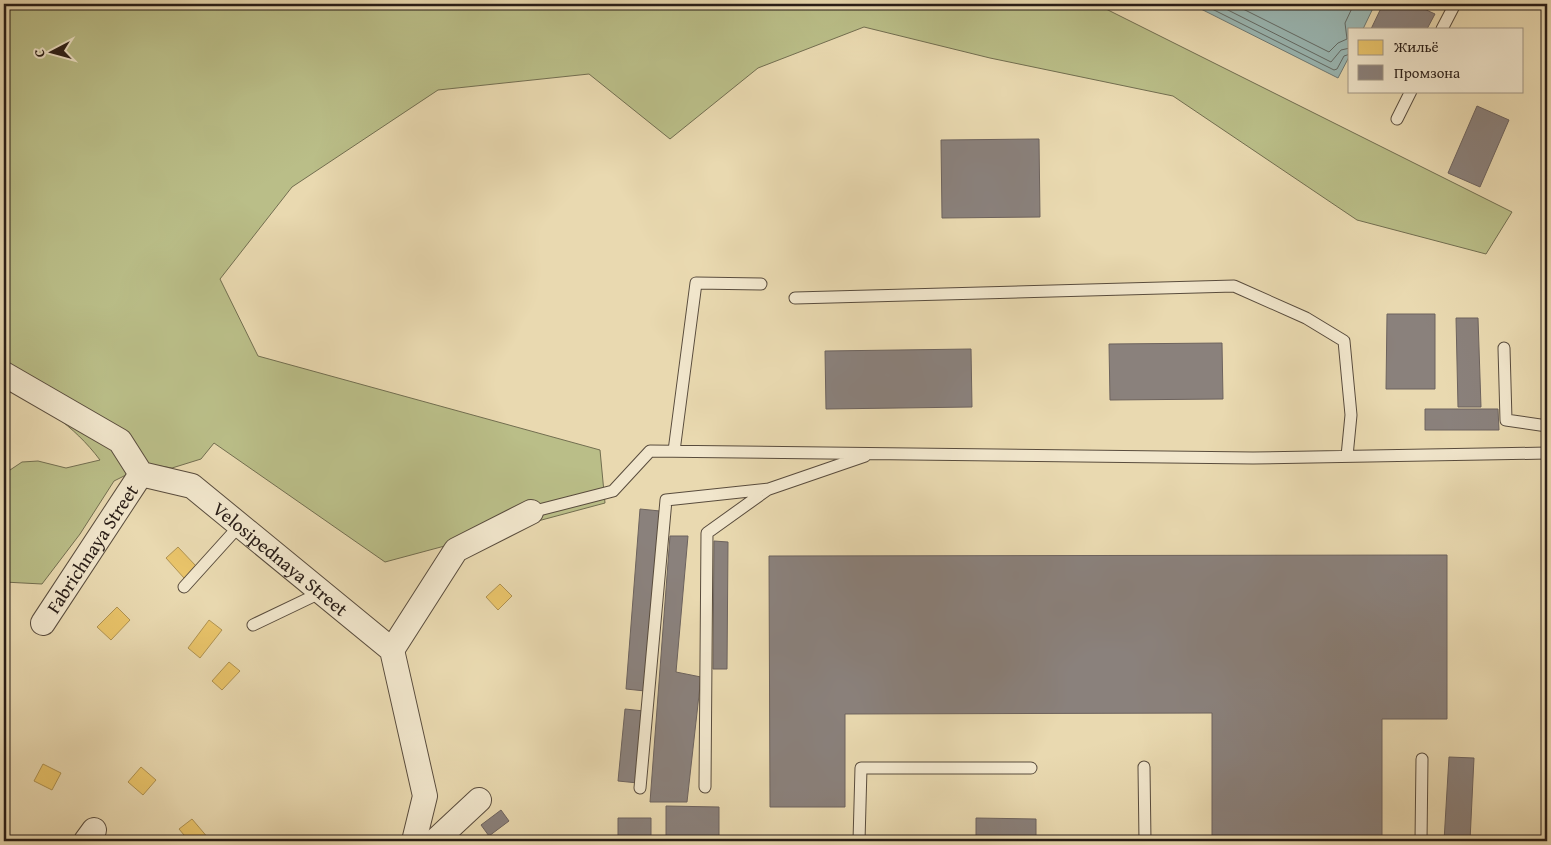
<svg xmlns="http://www.w3.org/2000/svg" width="1551" height="845" font-family="'Gentium Book Plus',serif">
	<style>
		.green { fill: #babe88; stroke: #726e50 }
		.water { fill: #9ab8b5; stroke: #6d7a76 }
		.homes { fill: #e9c46a; stroke: #af9251 }
		.industry { fill: #8a817c; stroke: #6d635e }
		.lines { fill: none; stroke-linecap: round; stroke-linejoin: round }
		.shore { stroke: #626a66; stroke-width: 1 }
		.service-casing { stroke: #594c3d; stroke-width: 13 }
		.minor-casing { stroke: #594c3d; stroke-width: 26 }
		.service { stroke: #f1e6cc; stroke-width: 11 }
		.minor { stroke: #f1e6cc; stroke-width: 24 }
		.labels { text-anchor: middle; stroke-width: 5; stroke-linejoin: round; paint-order: stroke }
		.street-label { font-size: 19px; fill: #291d17; stroke: #f1e6cc }
	</style>
	<rect width="100%" height="100%" fill="#e9d9b0"/>
	<filter id="stains"><feTurbulence type="fractalNoise" baseFrequency=".004" numOctaves="4"/><feColorMatrix values="0 0 0 0 .2 0 0 0 0 .09 0 0 0 0 .02 0 0 0 .5 -.17"/></filter>
	<radialGradient id="worn" r=".72"><stop offset=".6" stop-color="#630" stop-opacity="0"/><stop offset="1" stop-color="#630" stop-opacity=".3"/></radialGradient>
	<path class="green" d="M4,4H1096L1512,212L1486,254L1357,220L1173,96L990,58L864,27L758,68L670,139L589,74L438,90L292,187L220,279L258,356L600,450L605,503L385,562L214,443L201,459L172,468L148,464L114,481L80,534L42,584L4,582V474L22,462L38,461L66,468L100,460C73,424 41,406 4,382Z"/>
	<path class="water" d="M1191,4H1375L1363,29H1350V55L1338,78Z"/>
	<path class="homes" d="M178,547L196,566L184,578L166,558Z
		M500,584L512,596L498,610L486,597Z
		M117,607L130,620L111,640L97,627Z
		M209,620L222,630L200,658L188,648Z
		M229,662L240,671L222,690L212,681Z
		M43,764L61,773L52,790L34,781Z
		M141,767L156,780L143,795L128,782Z
		M192,819L209,839L207,841H189L179,829Z"/>
	<path class="industry" d="M1383,4H1424L1422,8L1435,14L1427,29H1371Z
		M1477,106L1509,120L1480,187L1448,173Z
		M1039,139L1040,217L942,218L941,140Z
		M1387,314H1435V389H1386Z
		M1456,318H1478L1481,407H1458Z
		M1222,343L1223,399L1110,400L1109,344Z
		M971,349L972,407L826,409L825,351Z
		M1425,409H1498L1499,430H1425Z
		M640,509L660,511L645,691L626,689Z
		M670,536H688L676,672L701,677L687,802H650Z
		M714,541L728,542L727,669H713Z
		M1447,555V719H1382V841H1212V713L845,714V807H770L769,556Z
		M625,709L644,711L638,783L618,781Z
		M1449,757L1474,758L1470,841H1444Z
		M666,806L719,807V841H666Z
		M501,810L509,821L489,836L481,825Z
		M618,818H651V841H618Z
		M976,818L1036,819V841H976Z"/>
	<g class="lines">
		<path class="shore" d="M1202,4L1334,70L1337,69L1344,56L1350,54
			M1216,4L1331,62L1341,50L1350,48
			M1233,4L1329,52L1338,43L1347,39L1345,23L1354,4"/>
		<g class="service-casing">
			<path id="service" d="M1544,4L1547,6
				M1442,29L1455,4
				M1397,119L1411,91
				M795,298L1234,286L1306,318L1344,341L1351,415L1347,456
				M1504,348L1506,420L1547,426
				M674,451L696,283L761,284
				M531,512L613,491L650,451L1253,458L1547,453
				M184,587L240,525
				M253,625L322,592
				M1144,767L1145,841
				M705,787L707,533L767,490
				M640,788L666,500L769,489L865,456
				M859,841L861,768H1031
				M1421,841L1422,759"/>
		</g>
		<g class="minor-casing">
			<g id="minor">
				<path id="s1" d="M4,374L120,441L141,474L192,486L392,650L425,796L414,841"/>
				<path id="s2" d="M43,623L141,474"/>
				<path d="M392,650L456,550L531,512"/>
				<path d="M86,841L94,830"/>
				<path d="M435,841L479,800"/>
			</g>
		</g>
		<use href="#service" class="service"/>
		<use href="#minor" class="minor"/>
	</g>
	<g class="labels">
		<g class="street-label">
			<text dy="7" stroke="none"><textPath href="#s2" startOffset="89">Fabrichnaya Street</textPath></text>
			<text dy="7" stroke="none"><textPath href="#s1" startOffset="340">Velosipednaya Street</textPath></text>
		</g>
	</g>
	<rect width="1551" height="845" fill="none" stroke="#e9d9b0" stroke-width="20"/>
	<rect x="5" y="5" width="1541" height="835" fill="none" stroke="#291d17" stroke-width="2.5"/>
	<rect x="10" y="10" width="1531" height="825" fill="none" stroke="#291d17"/>
	<rect x="1348" y="28" width="175" height="65" fill="#f1e6cc" stroke="#a19684"/>
	<rect x="1358" y="40" width="25" height="15" fill="#e9c46a" stroke="#a19684"/>
	<text x="1394" y="52" font-size="15" fill="#291d17">Жильё</text>
	<rect x="1358" y="65" width="25" height="15" fill="#8a817c" stroke="#a19684"/>
	<text x="1394" y="78" font-size="15" fill="#291d17">Промзона</text>
	<g transform="translate(52 52) rotate(264)" stroke="#f1e6cc" stroke-width="4" paint-order="stroke">
	<path d="M0-4L9 19L0 12L-9 19Z" fill="#291d17"/>
	<text y="-8" font-size="14" font-weight="bold" text-anchor="middle" fill="#291d17">С</text>
	</g>
	<rect width="100%" height="100%" filter="url(#stains)"/>
	<rect width="100%" height="100%" fill="url(#worn)"/>
</svg>
